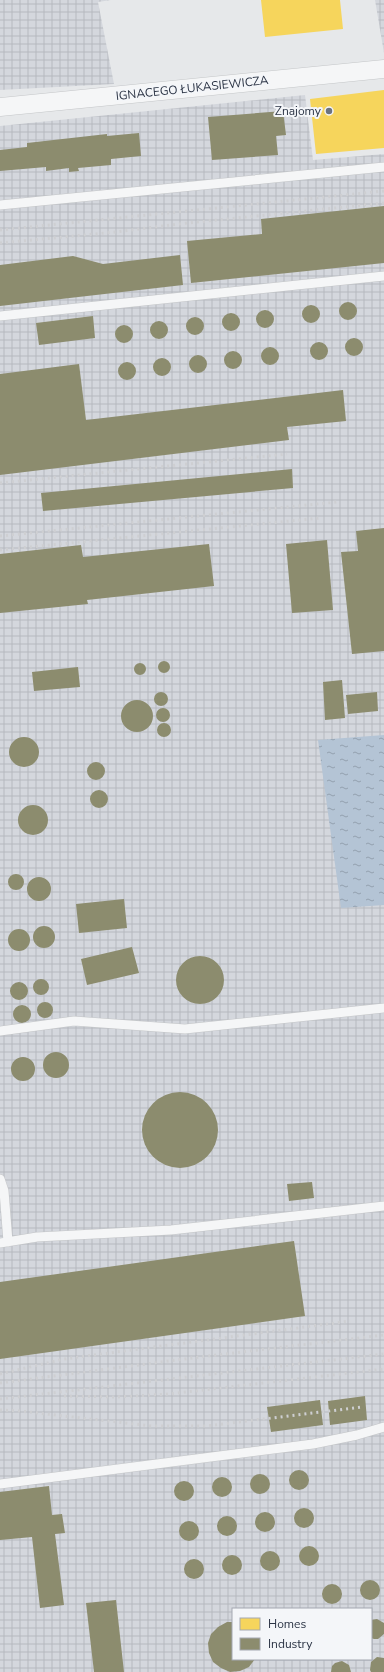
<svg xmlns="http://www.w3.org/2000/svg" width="384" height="1672" font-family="'Nunito Sans',sans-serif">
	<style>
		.industrial { fill: url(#industrial-grid); fill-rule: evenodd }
		.water { fill: url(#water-ripples) }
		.homes { fill: #f6d55c }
		.industry { fill: #8c8c6e }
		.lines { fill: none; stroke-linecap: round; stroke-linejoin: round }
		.lane-casing { stroke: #c4c6c8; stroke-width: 10 }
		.street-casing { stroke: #c4c6c8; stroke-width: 19 }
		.lane { stroke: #f5f6f7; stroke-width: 9 }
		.street { stroke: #f5f6f7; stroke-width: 18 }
		.rail { stroke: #cecfd2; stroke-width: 3; stroke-dasharray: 2 4; stroke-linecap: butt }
		.poi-dot { fill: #6c737f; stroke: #f4f6f9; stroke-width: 1.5 }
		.labels { text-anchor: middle; stroke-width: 4; stroke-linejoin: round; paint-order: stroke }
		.street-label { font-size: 12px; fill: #2b3445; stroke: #f4f6f9 }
		.poi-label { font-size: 12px; fill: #2b3445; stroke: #f4f6f9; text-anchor: end }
	</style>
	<defs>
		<pattern id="industrial-grid" width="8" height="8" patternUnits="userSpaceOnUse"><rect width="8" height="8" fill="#d4d7dd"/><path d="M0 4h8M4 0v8" fill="none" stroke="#b6b9bf"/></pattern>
		<pattern id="water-ripples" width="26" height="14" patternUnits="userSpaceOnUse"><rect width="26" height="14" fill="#b4c4d5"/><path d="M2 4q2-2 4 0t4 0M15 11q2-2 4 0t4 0" fill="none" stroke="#93a0af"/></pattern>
	</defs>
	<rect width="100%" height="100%" fill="#e6e8ea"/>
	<path class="industrial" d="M0,0H111L98,2L114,84L0,90Z
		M375,0H384V53Z
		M305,95L313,160L384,154V1672H0V126ZM233,1609H371V1659H233Z"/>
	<path class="water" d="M384,735V905L341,908L318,740Z"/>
	<path class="homes" d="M261,0H340L343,29L265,37Z
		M384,90V148L316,154L310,99Z"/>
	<path class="industry" d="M283,111L286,135L276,136L278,155L212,160L208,117Z
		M139,133L141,156L111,159V165L78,168L79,171L69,172V168L46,171V167L0,171V150L27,147V143L107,134V136Z
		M384,206V263L191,283L187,241L262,234L261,219Z
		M180,255L183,285L0,306V265L73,256L103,264Z
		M339 311a9 9 0 1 1 18 0a9 9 0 1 1-18 0Z
		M302 314a9 9 0 1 1 18 0a9 9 0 1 1-18 0Z
		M256 319a9 9 0 1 1 18 0a9 9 0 1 1-18 0Z
		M222 322a9 9 0 1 1 18 0a9 9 0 1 1-18 0Z
		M93,316L95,338L39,345L36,323Z
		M186 326a9 9 0 1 1 18 0a9 9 0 1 1-18 0Z
		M150 330a9 9 0 1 1 18 0a9 9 0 1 1-18 0Z
		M115 334a9 9 0 1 1 18 0a9 9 0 1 1-18 0Z
		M345 347a9 9 0 1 1 18 0a9 9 0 1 1-18 0Z
		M310 351a9 9 0 1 1 18 0a9 9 0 1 1-18 0Z
		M261 356a9 9 0 1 1 18 0a9 9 0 1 1-18 0Z
		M224 360a9 9 0 1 1 18 0a9 9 0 1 1-18 0Z
		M189 364a9 9 0 1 1 18 0a9 9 0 1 1-18 0Z
		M153 367a9 9 0 1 1 18 0a9 9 0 1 1-18 0Z
		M118 371a9 9 0 1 1 18 0a9 9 0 1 1-18 0Z
		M79,364L86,420L343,390L346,421L287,427L289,440L0,475V374Z
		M292,469L293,488L43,511L41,493Z
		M384,528V651L352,654L341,552L358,551L356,531Z
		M327,540L333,610L292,613L286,544Z
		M209,544L214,586L87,600L88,604L0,613V554L81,545L83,557Z
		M158 667a6 6 0 1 1 12 0a6 6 0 1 1-12 0Z
		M134 669a6 6 0 1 1 12 0a6 6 0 1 1-12 0Z
		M78,667L80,687L34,691L32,672Z
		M342,680L345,718L325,720L323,682Z
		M154 699a7 7 0 1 1 14 0a7 7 0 1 1-14 0Z
		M377,692L378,711L348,714L346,695Z
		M121 716a16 16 0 1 1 32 0a16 16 0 1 1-32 0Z
		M156 715a7 7 0 1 1 14 0a7 7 0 1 1-14 0Z
		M157 730a7 7 0 1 1 14 0a7 7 0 1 1-14 0Z
		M9 752a15 15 0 1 1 30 0a15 15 0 1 1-30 0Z
		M87 771a9 9 0 1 1 18 0a9 9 0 1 1-18 0Z
		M90 799a9 9 0 1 1 18 0a9 9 0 1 1-18 0Z
		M18 820a15 15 0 1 1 30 0a15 15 0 1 1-30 0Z
		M8 882a8 8 0 1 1 16 0a8 8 0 1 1-16 0Z
		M27 889a12 12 0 1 1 24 0a12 12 0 1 1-24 0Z
		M124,899L127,928L79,933L76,904Z
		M33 937a11 11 0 1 1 22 0a11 11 0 1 1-22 0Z
		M8 940a11 11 0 1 1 22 0a11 11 0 1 1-22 0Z
		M132,947L139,973L87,985L81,959Z
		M176 980a24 24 0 1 1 48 0a24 24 0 1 1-48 0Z
		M33 987a8 8 0 1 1 16 0a8 8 0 1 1-16 0Z
		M10 991a9 9 0 1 1 18 0a9 9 0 1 1-18 0Z
		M37 1010a8 8 0 1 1 16 0a8 8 0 1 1-16 0Z
		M13 1014a9 9 0 1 1 18 0a9 9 0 1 1-18 0Z
		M43 1065a13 13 0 1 1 26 0a13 13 0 1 1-26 0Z
		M11 1069a12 12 0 1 1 24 0a12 12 0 1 1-24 0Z
		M142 1130a38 38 0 1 1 76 0a38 38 0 1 1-76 0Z
		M312,1182L314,1198L289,1201L287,1184Z
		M294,1241L305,1316L0,1359V1282Z
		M365,1396L367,1420L330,1425L328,1401Z
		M320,1400L323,1425L271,1432L267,1407Z
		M289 1480a10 10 0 1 1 20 0a10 10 0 1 1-20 0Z
		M250 1484a10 10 0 1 1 20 0a10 10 0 1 1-20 0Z
		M212 1487a10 10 0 1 1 20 0a10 10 0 1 1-20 0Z
		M174 1491a10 10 0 1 1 20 0a10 10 0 1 1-20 0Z
		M49,1486L52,1515L62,1514L65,1533L55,1534L64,1605L40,1608L32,1537L0,1540V1492Z
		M294 1518a10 10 0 1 1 20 0a10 10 0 1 1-20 0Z
		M255 1522a10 10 0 1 1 20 0a10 10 0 1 1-20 0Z
		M217 1526a10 10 0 1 1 20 0a10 10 0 1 1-20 0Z
		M179 1531a10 10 0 1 1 20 0a10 10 0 1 1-20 0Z
		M299 1556a10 10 0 1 1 20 0a10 10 0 1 1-20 0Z
		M260 1561a10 10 0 1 1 20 0a10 10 0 1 1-20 0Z
		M222 1565a10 10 0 1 1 20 0a10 10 0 1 1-20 0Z
		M184 1569a10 10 0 1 1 20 0a10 10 0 1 1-20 0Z
		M360 1590a10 10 0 1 1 20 0a10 10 0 1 1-20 0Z
		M322 1594a10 10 0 1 1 20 0a10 10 0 1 1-20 0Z
		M116,1600L124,1672H94L86,1603Z
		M377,1619L384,1623V1634L378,1639H374L371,1638V1620Z
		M227,1622H233V1659H255L249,1667L240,1671L230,1672L221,1668L213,1662L209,1653L208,1643L211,1634L218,1627Z
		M377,1657L384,1658V1672H371L370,1670L371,1662Z
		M342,1661L349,1665L351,1672H331L332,1666L335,1663Z"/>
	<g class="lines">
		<g class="lane-casing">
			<path id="lane" d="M0,205L384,167
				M0,316L384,276
				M0,1031L74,1021L185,1029L384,1008
				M0,1179L4,1191L8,1242
				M0,1243L37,1237L171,1230L384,1206
				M0,1484L313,1444L357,1435L384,1427"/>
		</g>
		<g class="street-casing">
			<path id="street" d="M0,107L384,69"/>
		</g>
		<use href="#lane" class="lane"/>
		<use href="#street" class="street"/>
		<path class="rail" d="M0,230L384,191
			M0,243L116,232L178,224L384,203
			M0,483L287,454
			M0,536L337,502
			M0,550L320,518
			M0,1374L64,1359L350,1321
			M0,1383L200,1357L384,1335
			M64,1396L117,1397L169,1394L384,1369
			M0,1399L384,1354
			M0,1410L20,1411L152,1426H206L362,1407"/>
	</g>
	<circle class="poi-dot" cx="329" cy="111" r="4"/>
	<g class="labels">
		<g class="street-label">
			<text transform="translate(192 88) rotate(-6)" y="4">IGNACEGO ŁUKASIEWICZA</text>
		</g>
		<g class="poi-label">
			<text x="321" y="115">Znajomy</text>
		</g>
	</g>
	<rect x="232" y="1608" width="140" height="52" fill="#f4f6f9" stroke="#a4a8b1"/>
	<rect x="240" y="1618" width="20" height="12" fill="#f6d55c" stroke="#a4a8b1"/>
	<text x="268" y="1628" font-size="12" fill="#2b3445">Homes</text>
	<rect x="240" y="1638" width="20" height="12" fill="#8c8c6e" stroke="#a4a8b1"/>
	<text x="268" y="1648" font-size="12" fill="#2b3445">Industry</text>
</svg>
